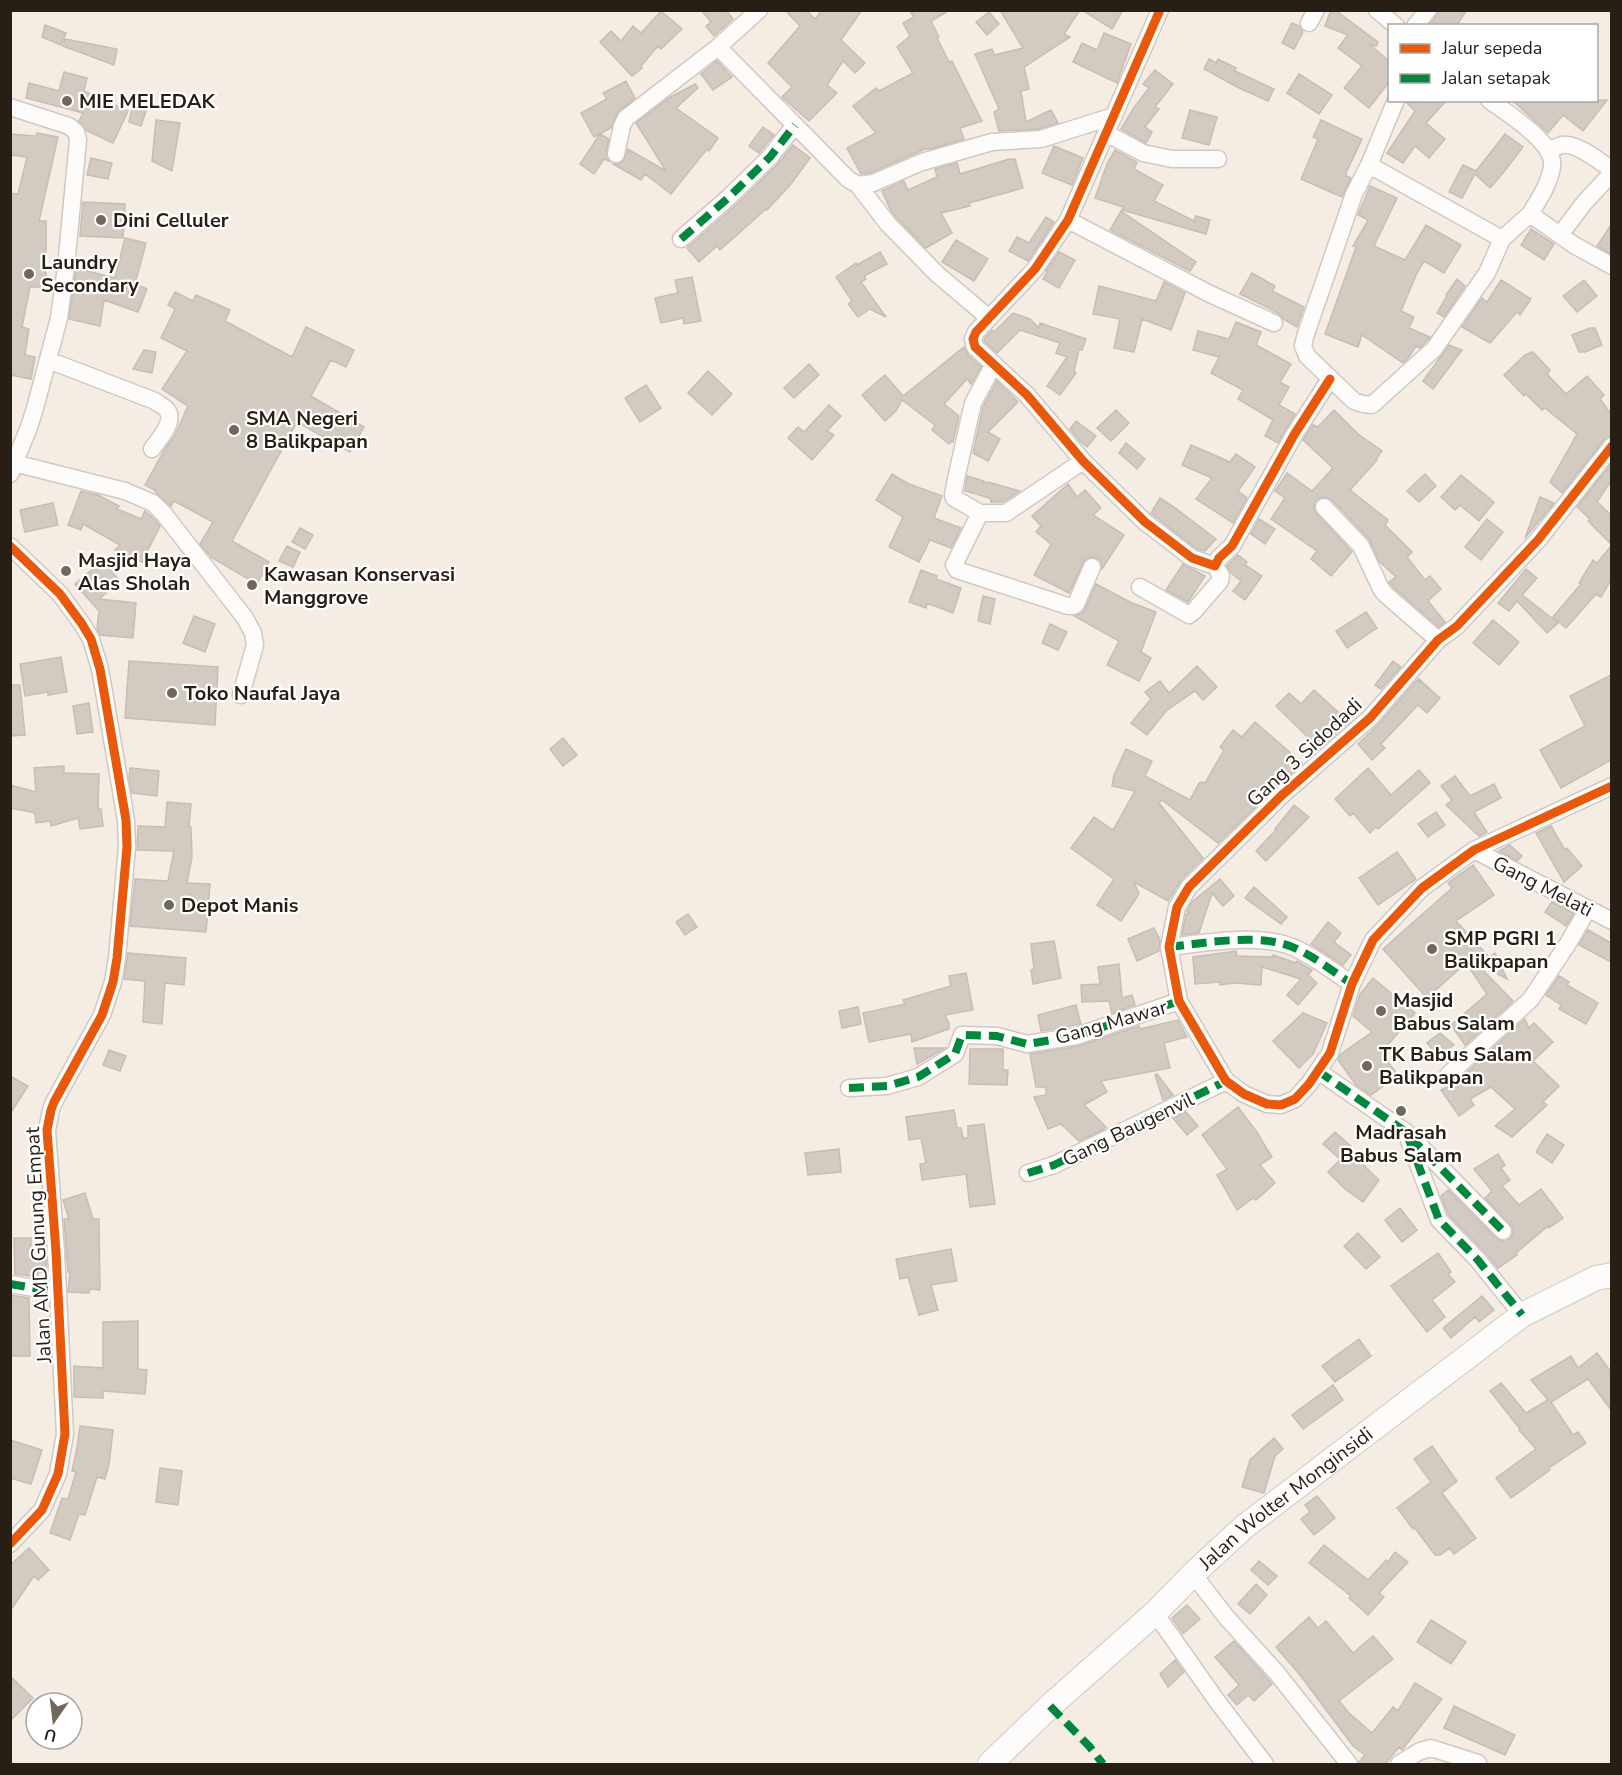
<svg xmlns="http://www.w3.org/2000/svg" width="1622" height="1775" font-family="'Nunito Sans',sans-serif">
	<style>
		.building { fill: #d3cbc1; stroke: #c6beb4; stroke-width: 1.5 }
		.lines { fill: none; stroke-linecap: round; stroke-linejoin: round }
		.street-casing { stroke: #d1c8bf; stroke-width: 19 }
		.secondary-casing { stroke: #d1c8bf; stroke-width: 26 }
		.street { stroke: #fefcfb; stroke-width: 16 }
		.secondary { stroke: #fefcfb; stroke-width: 24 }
		.quiet { stroke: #00873e; stroke-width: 8; stroke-dasharray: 15 8; stroke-linecap: butt }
		.cycleway-casing { stroke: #fff; stroke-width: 13 }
		.cycleway { stroke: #e8590c; stroke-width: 9 }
		.poi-dot { fill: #70675d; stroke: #fff; stroke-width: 2 }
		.labels { text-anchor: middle; stroke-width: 4.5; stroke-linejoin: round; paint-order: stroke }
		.poi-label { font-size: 20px; font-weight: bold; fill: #281f14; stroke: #fff; text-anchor: start }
		.street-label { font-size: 20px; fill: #281f14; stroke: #fff }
	</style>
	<rect width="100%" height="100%" fill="#f5ede4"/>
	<path class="building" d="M701,10H726L733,19L714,36L706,26L711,22Z
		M785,10H806L815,19L822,10H862L841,40L865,63L855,73L843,61L827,85L837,93L809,121L782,97L792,87L768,63L800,26Z
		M909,10H950L931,21L939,37L937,38L949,62L952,61L982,121L960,128L964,139L931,149H925L870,173L861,174L847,148L876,133L853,106L876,88L879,91L913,73L897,47L910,36L903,23L914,17Z
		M1000,10H1080L1064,34L1070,37L1024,67L1029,89L1021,91L1026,122L1051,110L1058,123L1039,129L999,131L994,112L999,109L975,54L992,49L994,55L1023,48Z
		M1082,10H1123L1112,29Z
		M1331,10H1335L1378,42L1376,46L1369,44L1389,61V82L1369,108L1344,88L1362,66L1338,48L1348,35L1325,26Z
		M1438,10H1467L1456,26H1429L1436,16Z
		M661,11L682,29L661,49L658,46L641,66L642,68L632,76L600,42L611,31L621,41L633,26L641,33Z
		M989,12L999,24L987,35L976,22Z
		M1292,23L1299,26L1303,32L1294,49L1282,43Z
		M45,25L66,33L61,45L42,37Z
		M1104,33L1131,44L1117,83L1073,62L1082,43L1097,50Z
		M65,39L117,49L114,65L63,46Z
		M1209,59L1216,63L1218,59L1236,68L1235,71L1274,89L1268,101L1239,88L1204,69Z
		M717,61L732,77L713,90L701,74Z
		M1155,70L1173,84L1155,107L1159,109L1145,127L1152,132L1146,143L1121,129L1133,109L1149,88L1143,84Z
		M64,72L87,78L84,91L128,111L113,143L87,131L79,121L83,113L26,98L29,83L59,91Z
		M1299,74L1332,95L1319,114L1287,93Z
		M626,81L635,98L617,113L611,128L594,137L581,113L607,99L603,93Z
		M695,84L698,88L676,108L718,138L709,151L707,149L671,194L645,174L641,180L613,164H619L623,161L628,149L666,171L636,123L669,98Z
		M1406,100H1447L1426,123L1445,139L1429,158L1415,146L1403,163L1387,153L1415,111L1406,102Z
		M1512,100H1607L1583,131L1563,115L1548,133Z
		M133,105L147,108L141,126L129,122Z
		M1190,110L1217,117L1209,145L1182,138Z
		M156,120L180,123L172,171L152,161Z
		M1321,120L1362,139L1346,173V176L1351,178L1342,197L1301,179L1318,139L1313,137Z
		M763,127L774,135L759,153L749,146Z
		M37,133L58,137L39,221H46V287H30L22,327L29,329L25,355L35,357L31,379L10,375V193L18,194L27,157L10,155V134L36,136Z
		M600,134L609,139L606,152L609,161L604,159L594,174L580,164Z
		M1505,134L1523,147L1503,173L1490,188L1475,174L1462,198L1449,192L1463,165L1476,171Z
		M793,145L810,158L791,184L767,210L766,209L720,250L717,246L699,262L687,248L735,206L777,165Z
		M1054,146L1083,158L1072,185L1042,173Z
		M1115,150L1135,161L1137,163L1134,169L1163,185L1154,201L1194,221L1196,216L1210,220L1206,234L1122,210L1123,207L1095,198L1107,164Z
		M91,158L112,163L108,179L87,175Z
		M1009,159H1015L1023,188L969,203L970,206L941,213L952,233L926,248L896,217L890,209L882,191L904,181L908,190L937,177L935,169L957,163L960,174Z
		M1370,186L1397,198L1374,246L1405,260L1426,225L1461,245L1444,273L1424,261L1417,273L1401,311L1414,317L1409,328L1430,337L1420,348L1416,346L1409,357L1403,363L1362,335L1358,347L1325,334L1356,247L1353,246L1368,220L1358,215Z
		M83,202L125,204L123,238L80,236Z
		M1121,211L1196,262L1190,271L1110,230Z
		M1046,217L1054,222L1028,261L1009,251L1017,237L1029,243Z
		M1611,225V254L1597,246Z
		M1531,229L1554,244L1544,260L1521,245Z
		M125,238L146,243L135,284L147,289L138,312L104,300L100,326L69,319L76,268L115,278Z
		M956,240L988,259L974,281L942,262Z
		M880,252L887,264L864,276L866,279L861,282L886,317L870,309L858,317L848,304L852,301L836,277L856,263L857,265Z
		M1059,252L1075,260L1059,288L1043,279L1047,272L1046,271Z
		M1252,273L1275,286L1272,291L1304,307L1297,327L1283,319L1278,313L1240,294Z
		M692,277L701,321L684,324L683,318L661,323L655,298L678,293L675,280Z
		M1457,279L1465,286L1444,317L1437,313L1447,296L1446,295Z
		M1501,280L1531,299L1520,315L1517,312L1490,343L1462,327L1482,298L1487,302Z
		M1584,280L1597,296L1577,312L1563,296Z
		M1164,282L1185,293L1171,330L1142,319L1134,352L1114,348L1120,319L1093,314L1099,286L1156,301Z
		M175,292L193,301L196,295L230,310L225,321L292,357L306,327L354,350L346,367L331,360L311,396L364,427L350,452L297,422L232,541L269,562L257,584L212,558L200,544L213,522L174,501L171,506L156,493V491L145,485L165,449L175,435L188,406L162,389L187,351L161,338L175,309L168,305Z
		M1013,313L1030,319L1039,328L1040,323L1086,339L1082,350L1079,349L1074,371L1076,373L1060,395L1047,386L1067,357L1056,353L1060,343L1020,330L997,353L984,341L985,338L992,330L994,332Z
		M1236,322L1261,332L1256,345L1291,364L1280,382L1289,387L1279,405L1295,414L1278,443L1265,436L1273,420L1238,399L1243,390L1211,373L1219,357L1193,350L1198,331L1229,339Z
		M1590,328H1595L1602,345L1585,352H1579L1572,335Z
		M1449,345L1462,350L1433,389L1423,381Z
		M964,347L968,355L981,367L971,384L967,379L944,404L959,416L953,442L951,441L949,444L932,430L935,425L902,400L896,411L885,421L862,395L885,375L903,396Z
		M144,350L156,352L152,373L133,369Z
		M1533,352L1550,370L1547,374L1566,394L1587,376L1604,395L1600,399L1611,414V436L1604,440L1562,493L1550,482L1577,434L1545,408L1542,410L1526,394L1524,396L1504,375L1525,355Z
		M809,364L819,375L794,398L784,388Z
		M708,371L732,394L712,415L688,393Z
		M997,381L1018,402L988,432L1000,439L988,461L973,453L983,407Z
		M646,385L661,408L640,422L625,398Z
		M829,405L841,416L827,431L834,435L812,460L788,438L798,427L804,432Z
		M1116,410L1129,423L1111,441L1097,428Z
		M1334,410L1358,434L1382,451L1376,459L1377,460L1350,490L1388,520L1385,525L1412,552L1407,557L1425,580L1430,576L1441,589L1428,601L1445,622L1439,627L1393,587L1389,582L1396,577L1379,561L1369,539L1331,499L1322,497L1317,499L1314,503V510L1352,552L1331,576L1311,559L1317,551L1271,519L1285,498L1275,491L1287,473L1312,491L1333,468L1303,440L1313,425L1318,427Z
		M1076,421L1096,436L1087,447L1080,441L1070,429Z
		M1126,443L1145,459L1137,469L1119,453Z
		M1191,445L1230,462L1236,454L1255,467L1238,491L1247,498L1233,523L1196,499L1212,478L1182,465Z
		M1611,464V481L1597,502L1611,515V544L1588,521L1590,519L1577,507Z
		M892,474L909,484L942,496L934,518L961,528L951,548L930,540L919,562L889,547L903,517L876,500Z
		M1425,474L1436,486L1419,502L1407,491Z
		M1461,475L1494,502L1479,521L1460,505L1455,510L1441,497Z
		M967,476L984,481L983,483L988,482L1020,491L1003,502H991L990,498L965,491Z
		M1068,484L1077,497L1085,490L1101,508L1093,515L1124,535L1102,569L1101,561L1097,558L1091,557L1085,559L1069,593L1034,575L1051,544L1036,532L1041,526L1032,516Z
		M81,491L98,495L119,506L117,509L141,519L145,511L156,521L160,526L142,562L115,550L120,545L83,524L81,530L68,525Z
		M1540,497L1554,503L1525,538Z
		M1160,498L1174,507L1216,539L1205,551L1197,549L1151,513Z
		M53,503L58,525L25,532L20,510Z
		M1259,519L1275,529L1265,544L1251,534Z
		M1487,519L1503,532L1481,560L1465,547Z
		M300,528L313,535L305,549L292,542Z
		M287,546L300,552L293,567L279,561Z
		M1611,546V580L1601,597L1596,594L1566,628L1553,617L1581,584L1579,583L1593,560L1597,563Z
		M1238,555L1247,562L1245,565L1262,576L1245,600L1233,591L1241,581L1231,573L1227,566Z
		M102,561L120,581L99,599L136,603L133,638L100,635L97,629L99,611L75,584Z
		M1183,564L1205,576L1188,602L1166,590Z
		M1526,569L1537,578L1522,595L1558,623L1547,633L1517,601L1509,611L1498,603Z
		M921,570L937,576L936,579L961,588L953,613L927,603L926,608L909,602Z
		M1096,584L1132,603L1156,612L1141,652L1151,658L1139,681L1107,665L1119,641L1074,616L1082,613L1085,609Z
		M983,596L995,599L990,624L978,621Z
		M1366,612L1377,628L1347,648L1336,631Z
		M194,616L215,624L205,652L183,643Z
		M1493,620L1519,642L1499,665L1473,643Z
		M1050,624L1067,632L1058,650L1042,643Z
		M61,657L67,692L48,695V692L25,696L20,664Z
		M129,661L218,667L215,725L125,718Z
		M1393,661L1401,667L1381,689L1375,685Z
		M1197,666L1217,687L1203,700L1195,691L1166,711L1147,735L1131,723L1151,699L1145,692L1160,681L1169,693Z
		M1611,675V760L1561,788L1540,750L1585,726L1570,696Z
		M1419,679L1440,698L1427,713L1418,705L1381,744L1385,748L1372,760L1358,744L1378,725L1417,680L1420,682Z
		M10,685H20L25,735L10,736Z
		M1314,690L1339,713L1341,711L1350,721L1319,748L1276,706L1289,693L1301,704Z
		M89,703L93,732L77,734L73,706Z
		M1255,722L1302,763L1218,843L1162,800L1159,803L1203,858L1181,880L1168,901L1134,882L1139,894L1121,921L1097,905L1114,879L1071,848L1094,817L1113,830L1135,791L1112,786L1114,775L1126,749L1152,761L1145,776L1190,800L1199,783L1202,782L1205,783L1224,750L1220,747L1233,730L1242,737Z
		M563,738L577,755L563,766L550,749Z
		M64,766V773L99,774L98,809H101L103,826L80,829L78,818L51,826L50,821L36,823L35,813L10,808V785L36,792L34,768Z
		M130,768L159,771L157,796L132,793L129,778Z
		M1368,768L1391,795L1419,770L1430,783L1378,829L1376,827L1370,833L1353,813L1350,816L1335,799Z
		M1455,776L1470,796L1494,784L1501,798L1474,812L1487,832L1479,836L1446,805L1452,800L1441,786Z
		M167,802L191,804L189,827H191L192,857L187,883L210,884L206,932L130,926L135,879L168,881L174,851L137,850L138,826L165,827Z
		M1294,805L1309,817L1266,861L1256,851L1276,830L1275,829Z
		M1436,812L1445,825L1428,837L1418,824Z
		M1551,826L1565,850L1567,848L1582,866L1564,882L1536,833Z
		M1510,845L1522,856L1517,861L1499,851Z
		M1397,852L1416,879L1378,905L1359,878Z
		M1473,865L1494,895L1456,921L1489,957L1495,953L1507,979L1474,961L1513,1001L1465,1045L1451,1025L1487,994L1466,963L1427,998L1383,949L1452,888L1448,883Z
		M1220,879L1234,896L1223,906L1212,893L1199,933L1182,935L1186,914L1189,913L1187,911L1192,902Z
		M1254,887L1287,917L1281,924L1245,898Z
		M1552,902L1574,913L1566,926L1545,912Z
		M688,914L697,927L685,935L676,922Z
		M1328,922L1341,933L1334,942L1351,955L1343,965L1311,944Z
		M1154,928L1160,940L1159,951L1137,961L1128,939Z
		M1588,930L1611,943V962L1579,945Z
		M1054,941L1061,978L1033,984L1031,970L1034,969L1031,944Z
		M1236,951L1237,956L1272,957L1273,955L1296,963L1297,961L1312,970L1308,975L1317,983L1298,1005L1287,995L1301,979L1262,967L1261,985L1235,983L1220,985V982L1195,984L1193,957Z
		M128,953L186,958L184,985L165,983L162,1024L143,1022L145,981L124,979Z
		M1119,964L1122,998L1132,995L1135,1005L1112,1013L1109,1001L1082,1002L1081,985L1100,984L1098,967Z
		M966,973L973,1010L945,1015L949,1023V1029L912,1042L911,1034L869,1042L863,1013L905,1004L903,1000L951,986L949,976Z
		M1559,976L1569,982L1567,985L1598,1003L1586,1024L1559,1009L1561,1005L1546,995Z
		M1373,978L1415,1013L1381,1053L1398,1075L1371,1095L1356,1085L1338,1060L1341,1054L1372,1032L1353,1016L1360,994Z
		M1076,1005L1081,1024L1041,1031L1038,1015Z
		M858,1007L861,1024L842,1028L839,1011Z
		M1303,1013L1327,1023L1313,1054L1299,1068L1273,1041Z
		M1525,1019L1529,1028L1534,1023L1553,1042L1533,1061L1559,1086L1543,1102L1547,1105L1512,1137L1495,1126L1515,1109L1491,1087L1470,1099L1474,1105L1459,1116L1441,1090L1455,1083Z
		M1178,1020L1187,1037L1164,1043L1170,1068L1101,1081L1107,1092L1084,1105L1106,1127L1103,1130L1079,1141L1061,1124L1048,1129L1034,1097L1046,1095V1087H1036L1030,1054L1079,1046L1139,1026L1140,1029Z
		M1440,1033L1454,1045L1438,1057L1427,1043Z
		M914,1048H945L917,1064Z
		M970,1049H1003V1070H1008L1007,1085L969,1084Z
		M109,1050L126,1056L120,1071L103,1065Z
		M1157,1074L1173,1095L1163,1100L1155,1075Z
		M10,1076L28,1086L10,1114Z
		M1238,1107L1256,1131L1272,1157L1260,1165L1275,1183L1256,1200L1253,1198L1237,1210L1217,1175L1227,1169L1202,1135Z
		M954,1110L957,1128H961L963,1138H968V1126L984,1124L995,1204L970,1207L966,1174L922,1180L920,1164L926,1163L921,1138L909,1140L906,1117Z
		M1186,1112L1198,1126L1187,1135L1173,1118Z
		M1335,1132L1351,1146L1340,1159L1323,1144Z
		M1547,1134L1564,1145L1552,1163L1536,1152Z
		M839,1149L841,1172L808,1175L805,1153Z
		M1349,1151L1379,1180L1363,1202L1345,1189L1328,1172Z
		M1498,1154L1505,1165L1501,1168L1510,1180L1502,1186L1519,1205L1541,1189L1563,1218L1549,1228L1548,1226L1516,1253L1517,1255L1498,1268L1485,1252L1448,1214L1441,1196L1448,1190L1496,1238L1501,1241L1510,1239L1513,1233V1228L1485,1198L1492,1191L1474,1169Z
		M85,1193L93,1219H99L100,1290L90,1289L89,1293L68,1292L70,1272H68L64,1219H69L63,1200Z
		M1400,1208L1417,1230L1402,1242L1385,1220Z
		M1358,1233L1380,1257L1366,1269L1344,1246Z
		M14,1238H31V1259L46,1258V1272H38V1277L15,1274Z
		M951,1249L957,1281L931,1285L938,1310L919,1315L908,1277L900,1279L896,1259Z
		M1438,1253L1451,1272L1448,1274L1455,1282L1432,1300L1445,1317L1427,1332L1391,1286Z
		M10,1295L29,1298L30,1356H10Z
		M1482,1296L1494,1310L1479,1322L1475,1317L1451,1338L1443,1328Z
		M138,1321V1369L147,1370L145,1394L103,1391V1398L74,1397V1366L103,1368V1322Z
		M1359,1339L1371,1356L1335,1382L1322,1366Z
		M1597,1353L1611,1372V1410L1588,1379L1551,1402L1573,1435L1578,1432L1586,1443L1549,1468L1550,1470L1511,1498L1496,1478L1536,1449L1519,1430L1520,1429L1490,1391L1501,1383L1526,1413L1548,1400L1531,1380L1571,1356L1578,1368Z
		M1333,1385L1343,1400L1303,1429L1292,1415Z
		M80,1426L113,1430L109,1464L105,1479L97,1477L85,1515L79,1514L70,1540L50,1533L62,1498L68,1499L76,1472L72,1471L77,1448Z
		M1274,1438L1283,1449L1275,1456L1264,1493L1242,1487L1250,1460Z
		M10,1440L42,1450L31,1484L10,1478Z
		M1432,1446L1457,1481L1442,1493L1476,1538L1454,1554L1450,1548L1440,1555H1435L1414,1527L1413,1529L1397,1508L1431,1482L1414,1459Z
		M160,1468L182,1471L178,1505L156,1502Z
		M1317,1496L1335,1518L1314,1535L1301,1519L1310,1512L1305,1505Z
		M1324,1545L1368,1580L1386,1560L1388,1562L1395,1552L1408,1562L1379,1593L1384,1597L1368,1615L1349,1598L1351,1596L1309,1563Z
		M29,1548L49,1570L38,1580L34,1576L10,1611V1565Z
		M1259,1561L1277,1576L1268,1585L1251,1570Z
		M1256,1584L1267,1595L1250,1614L1238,1604Z
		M1187,1605L1200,1619L1183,1634L1172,1618Z
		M1309,1617L1318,1628L1326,1621L1353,1653L1373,1636L1393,1659L1339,1701L1349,1713L1372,1733L1393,1707L1398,1711L1415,1683L1442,1699L1402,1750L1399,1747L1385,1764H1359V1762L1365,1755L1353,1746L1300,1675L1276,1647Z
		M1431,1620L1466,1642L1451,1664L1417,1642Z
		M1234,1641L1272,1684L1254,1701L1248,1695L1237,1705L1228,1695L1239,1685L1215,1657Z
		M1175,1660L1184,1672L1168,1687L1160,1674Z
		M10,1676L33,1698L10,1721Z
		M1454,1706L1515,1735L1505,1755L1444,1728Z"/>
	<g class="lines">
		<g class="street-casing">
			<path id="street" d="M1160,10L1068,220L1035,269L976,332L973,339L975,347L1027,395L1083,461L1145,522L1192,558L1215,566L1219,558L1232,546L1294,435L1330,379
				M1377,10L1396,26
				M1309,23L1316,10
				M1415,26L1428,10
				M718,47L848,179L858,185L873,183L922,162L992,142L1041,139L1114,116
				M1396,100L1369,165L1502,239
				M1489,100C1507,113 1556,143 1552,167C1549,185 1539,199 1530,214
				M10,107L69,126L76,132L78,140L66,267L59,318L35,408L29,427L10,474
				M1106,133L1143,153L1172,159H1218
				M1548,150C1553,149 1558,146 1562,145C1576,142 1601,162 1612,170
				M616,154L622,126L626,118L718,47L759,10
				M1369,165L1354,194L1305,337L1303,346L1307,356L1354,401L1363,404L1372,405L1434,349L1487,273L1502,239L1530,214L1574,245L1612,266
				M858,185L888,224L937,274L989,318
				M1068,220L1210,294L1274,323
				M1560,235L1584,203L1612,173
				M681,239L728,198L770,157L795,125
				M48,360L155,401C158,404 164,406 167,410C176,422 158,440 152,449
				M994,364L973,403L956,479L953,495L954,498L980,513H1006L1083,461
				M1612,446L1538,540L1457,626L1438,640L1370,718L1281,796L1189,887L1177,907L1169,947L1179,1001L1226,1081L1244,1094L1267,1104L1281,1105L1295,1099L1309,1084L1330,1053L1352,984L1373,940L1422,888L1474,850L1612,786
				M14,463L125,491L153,503L164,514L245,618L253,633L255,645L241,695
				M1324,507L1361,546L1381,589L1385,594L1438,640
				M980,513L954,565L957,570L1068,606H1073L1076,604L1092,567
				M10,546L60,594L82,624L91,639L100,669L126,820L127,847L117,958L113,982L102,1015L54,1102L51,1110L47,1130L56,1252L65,1434L58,1474L42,1510L10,1544
				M1140,587L1189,615L1194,611L1220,581L1221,576L1215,566
				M1474,850L1612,921
				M1169,947C1205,943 1264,932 1297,949C1316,958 1334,972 1352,984
				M1318,1071L1406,1132L1439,1220L1477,1259L1522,1315
				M1448,1075L1531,999L1567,945L1588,909
				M849,1088L887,1086L918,1077L955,1054L962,1035L997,1036L1027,1044L1077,1036L1179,1001
				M1411,1137L1503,1231
				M1028,1173L1054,1165L1226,1081
				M10,1284L58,1292
				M1193,1574L1227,1618L1276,1672L1349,1764
				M1155,1613L1217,1701L1265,1764
				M1399,1764L1420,1751L1431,1748L1478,1763"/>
		</g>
		<g class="secondary-casing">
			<g id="secondary">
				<path id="s1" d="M990,1764L1050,1706L1155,1613L1193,1574L1244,1527L1522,1315L1596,1278L1612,1275"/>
			</g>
		</g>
		<use href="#street" class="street"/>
		<use href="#secondary" class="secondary"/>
		<path class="quiet" d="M681,239L728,198L770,157L795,125
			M1169,947C1205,943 1264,932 1297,949C1316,958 1334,972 1352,984
			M1318,1071L1406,1132L1439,1220L1477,1259L1522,1315
			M849,1088L887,1086L918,1077L955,1054L962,1035L997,1036L1027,1044L1077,1036L1179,1001
			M1410,1137L1503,1231
			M1028,1173L1054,1165L1226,1081
			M10,1284L58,1292
			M1050,1706L1089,1746L1103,1764"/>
		<g class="cycleway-casing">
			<path id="cycleway" d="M1160,10L1068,220L1035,269L976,332L973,339L975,347L1027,395L1083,461L1145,522L1192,558L1215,566L1219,558L1232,546L1294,435L1330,379
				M1612,446L1538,540L1457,626L1438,640L1370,718L1281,796L1189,887L1177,907L1169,947L1179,1001L1226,1081L1244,1094L1267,1104L1281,1105L1295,1099L1309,1084L1330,1053L1352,984L1373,940L1422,888L1474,850L1612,786
				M10,546L60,594L82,624L91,639L100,669L126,820L127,847L117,958L113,982L102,1015L54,1102L51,1110L47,1130L56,1252L65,1434L58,1474L42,1510L10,1544"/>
		</g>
		<use href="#cycleway" class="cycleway"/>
	</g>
	<g class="poi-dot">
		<circle cx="67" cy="101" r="6"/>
		<circle cx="101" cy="220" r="6"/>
		<circle cx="29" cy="274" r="6"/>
		<circle cx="234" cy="430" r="6"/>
		<circle cx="66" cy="571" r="6"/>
		<circle cx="252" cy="585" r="6"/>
		<circle cx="172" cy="693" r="6"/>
		<circle cx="169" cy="905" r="6"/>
		<circle cx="1432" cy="949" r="6"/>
		<circle cx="1381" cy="1011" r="6"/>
		<circle cx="1367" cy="1066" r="6"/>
		<circle cx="1401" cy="1111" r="6"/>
	</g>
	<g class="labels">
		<g class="poi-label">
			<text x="79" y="108">MIE MELEDAK</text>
			<text x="113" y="227">Dini Celluler</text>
			<text x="41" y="269">Laundry<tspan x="41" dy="23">Secondary</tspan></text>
			<text x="246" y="425">SMA Negeri<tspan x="246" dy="23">8 Balikpapan</tspan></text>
			<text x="78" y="567">Masjid Haya<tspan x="78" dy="23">Alas Sholah</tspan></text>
			<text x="264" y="581">Kawasan Konservasi<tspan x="264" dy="23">Manggrove</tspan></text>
			<text x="184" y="700">Toko Naufal Jaya</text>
			<text x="181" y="912">Depot Manis</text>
			<text x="1444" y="945">SMP PGRI 1<tspan x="1444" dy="23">Balikpapan</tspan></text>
			<text x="1393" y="1007">Masjid<tspan x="1393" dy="23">Babus Salam</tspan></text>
			<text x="1379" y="1061">TK Babus Salam<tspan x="1379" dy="23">Balikpapan</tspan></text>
			<text x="1401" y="1139" text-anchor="middle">Madrasah<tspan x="1401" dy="23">Babus Salam</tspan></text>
		</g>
		<g class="street-label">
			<text transform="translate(1304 752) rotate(-43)" y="7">Gang 3 Sidodadi</text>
			<text transform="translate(1543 886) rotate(27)" y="7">Gang Melati</text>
			<text transform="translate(1111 1022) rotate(-16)" y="7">Gang Mawar</text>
			<text transform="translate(1128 1129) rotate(-26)" y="7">Gang Baugenvil</text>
			<text transform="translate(38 1245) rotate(-93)" y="7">Jalan AMD Gunung Empat</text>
			<text dy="7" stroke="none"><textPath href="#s1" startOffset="398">Jalan Wolter Monginsidi</textPath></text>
		</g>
	</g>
	<rect width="1622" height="1775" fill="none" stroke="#281f14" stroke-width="24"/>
	<rect x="1388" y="24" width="210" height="78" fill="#ffffff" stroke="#a9a5a1" stroke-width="1.5"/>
	<rect x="1400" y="44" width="30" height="9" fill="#e8590c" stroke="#a9a5a1" stroke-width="1.5"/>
	<text x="1442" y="54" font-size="18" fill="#281f14">Jalur sepeda</text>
	<rect x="1400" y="74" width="30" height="9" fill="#00873e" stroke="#a9a5a1" stroke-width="1.5"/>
	<text x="1442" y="84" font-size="18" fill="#281f14">Jalan setapak</text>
	<g transform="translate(54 1721) rotate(194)"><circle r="28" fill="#ffffff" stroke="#a9a5a1" stroke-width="1.5"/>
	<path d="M0-4.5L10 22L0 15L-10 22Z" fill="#70675d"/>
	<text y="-9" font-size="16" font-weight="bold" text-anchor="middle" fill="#281f14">U</text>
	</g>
</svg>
